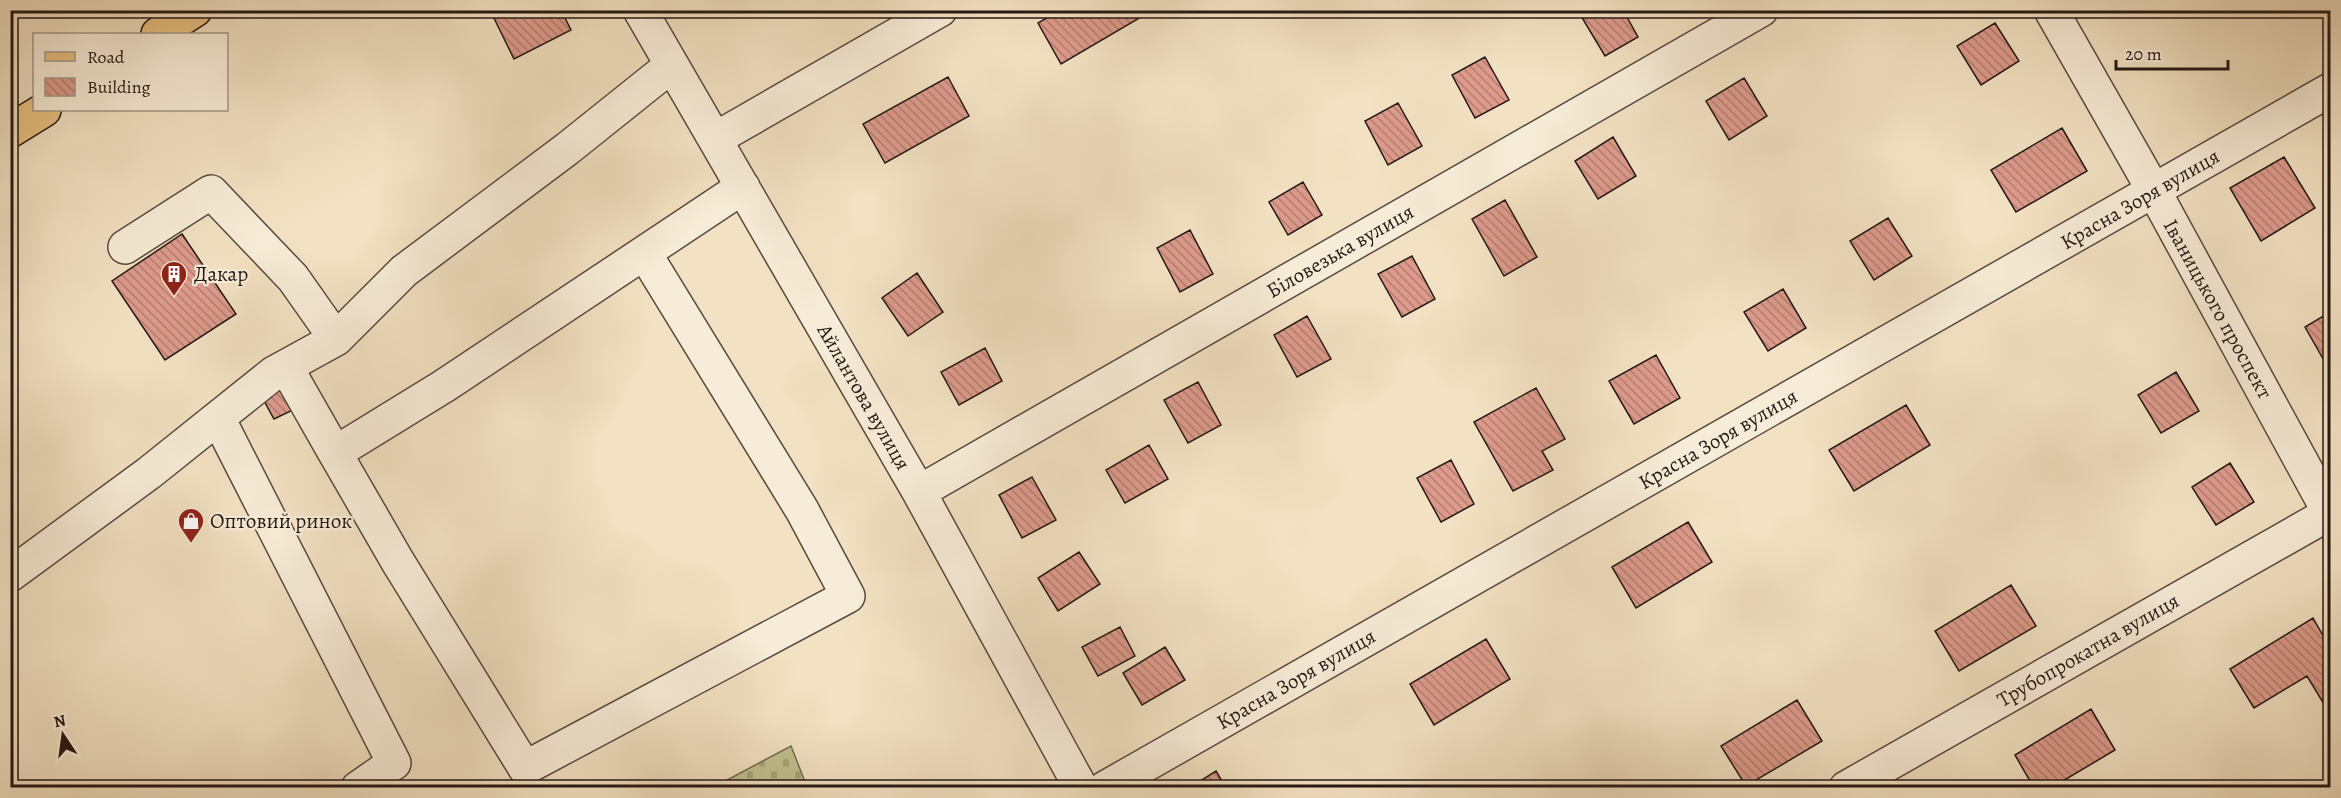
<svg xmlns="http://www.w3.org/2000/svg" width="2341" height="798" font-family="Alegreya,serif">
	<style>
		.cemetery { fill: url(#cemetery-stones); stroke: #726c52; stroke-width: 1.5 }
		.building { fill: url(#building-back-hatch); stroke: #241814; stroke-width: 1.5 }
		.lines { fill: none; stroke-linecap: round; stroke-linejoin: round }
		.minor-casing { stroke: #584a40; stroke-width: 36 }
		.major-casing { stroke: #241814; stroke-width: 36 }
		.minor { stroke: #f7ecd7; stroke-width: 33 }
		.major { stroke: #e9c081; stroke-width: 33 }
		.labels { text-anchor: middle; stroke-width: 4.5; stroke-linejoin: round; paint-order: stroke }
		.street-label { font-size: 21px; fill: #241814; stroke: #f7ecd7 }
		.poi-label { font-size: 21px; fill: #241814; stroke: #f7ecd7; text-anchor: start }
	</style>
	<defs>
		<pattern id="cemetery-stones" width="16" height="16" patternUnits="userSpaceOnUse" patternTransform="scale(1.5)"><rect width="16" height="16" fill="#c0c18f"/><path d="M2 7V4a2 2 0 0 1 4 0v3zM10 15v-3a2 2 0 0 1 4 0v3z" fill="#a5a57a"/></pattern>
		<pattern id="building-back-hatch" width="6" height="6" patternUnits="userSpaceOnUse" patternTransform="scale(1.5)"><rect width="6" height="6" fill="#dd9a8b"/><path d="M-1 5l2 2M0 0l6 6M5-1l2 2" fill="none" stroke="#b37d70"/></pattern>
	</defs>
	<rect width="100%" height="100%" fill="#f2e1c2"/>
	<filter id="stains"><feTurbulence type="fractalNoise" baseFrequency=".00333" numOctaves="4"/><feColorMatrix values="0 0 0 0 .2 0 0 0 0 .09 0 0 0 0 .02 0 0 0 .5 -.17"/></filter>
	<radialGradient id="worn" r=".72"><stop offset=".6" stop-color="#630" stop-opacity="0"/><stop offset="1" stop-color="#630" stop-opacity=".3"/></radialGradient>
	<path class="cemetery" d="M791,746L807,787H714Z"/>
	<path class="building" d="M490,10H561L571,30L514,59Z
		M1060,10H1153L1061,64L1038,23Z
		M1623,10L1638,37L1605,56L1578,11Z
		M1995,23L2019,61L1981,85L1957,46Z
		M1485,57L1509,100L1475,118L1452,75Z
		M948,77L969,116L885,163L863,124Z
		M1744,78L1767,116L1729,140L1706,101Z
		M1398,103L1422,146L1388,165L1365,121Z
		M2062,128L2087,171L2016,212L1991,170Z
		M1613,137L1636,176L1598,199L1575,161Z
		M2284,157L2315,208L2261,241L2230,188Z
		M1303,182L1322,215L1288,235L1269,202Z
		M1505,200L1537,257L1504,276L1472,219Z
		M1888,218L1912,256L1874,280L1850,241Z
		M1190,230L1213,274L1180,292L1157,248Z
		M182,234L236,314L165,360L112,281Z
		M1412,256L1435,299L1402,317L1378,274Z
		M917,273L943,312L908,336L882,298Z
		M1783,289L1806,328L1768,351L1744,312Z
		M2330,312V371L2305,327Z
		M1307,316L1331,359L1297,377L1274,335Z
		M985,348L1002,381L959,405L941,372Z
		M1656,355L1680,398L1634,424L1609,381Z
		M2176,372L2199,411L2161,433L2138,395Z
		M1198,382L1221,425L1188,443L1164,400Z
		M286,387L297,408L274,419L263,399Z
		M1536,388L1565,439L1542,451L1553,470L1513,491L1474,422Z
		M1906,405L1930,445L1854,491L1829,450Z
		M1149,445L1168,479L1125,503L1106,470Z
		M1451,460L1474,504L1441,522L1417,478Z
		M2230,463L2254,502L2216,525L2192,487Z
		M1032,477L1056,520L1022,538L999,495Z
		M1688,522L1712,562L1636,608L1612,567Z
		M1079,552L1100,584L1058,611L1038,578Z
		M2011,585L2036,626L1959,671L1935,631Z
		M2313,618L2330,648V714L2307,676L2254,708L2230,669Z
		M1120,627L1135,656L1098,676L1082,647Z
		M1486,639L1510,679L1434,725L1410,684Z
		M1165,647L1185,680L1142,705L1123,673Z
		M1797,700L1822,741L1746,786L1721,746Z
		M2091,709L2115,750L2051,788H2034L2015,755Z
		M1216,771L1226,788H1189Z"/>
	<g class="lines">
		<g class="minor-casing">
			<path id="minor" d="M640,10L919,492L1081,788
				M2051,10L2154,191L2330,514
				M715,139L940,10
				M125,247L211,192L293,278L336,339
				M645,254L802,510L848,596L525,768L398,562L335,453L444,386L743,187
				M286,367L335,453
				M218,418L394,763L358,788
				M919,492L1761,10
				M10,575L149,473L274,373L336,339L404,271L567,149L672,65
				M1105,788L2330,90
				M1846,788L2330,513"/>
		</g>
		<g class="major-casing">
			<path id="major" d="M158,34L195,10
				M10,131L44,110"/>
		</g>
		<use href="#minor" class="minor"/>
		<use href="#major" class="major"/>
	</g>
	<defs>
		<g id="building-pin" transform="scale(1.35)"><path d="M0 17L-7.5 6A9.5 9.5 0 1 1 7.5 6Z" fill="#8f2418" stroke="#f7ecd7"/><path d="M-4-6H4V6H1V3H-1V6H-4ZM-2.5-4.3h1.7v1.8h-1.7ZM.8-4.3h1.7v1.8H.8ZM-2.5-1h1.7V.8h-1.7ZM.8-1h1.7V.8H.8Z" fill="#fff"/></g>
		<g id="shop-pin" transform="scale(1.35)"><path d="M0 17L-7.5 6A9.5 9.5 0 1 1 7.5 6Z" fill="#8f2418" stroke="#f7ecd7"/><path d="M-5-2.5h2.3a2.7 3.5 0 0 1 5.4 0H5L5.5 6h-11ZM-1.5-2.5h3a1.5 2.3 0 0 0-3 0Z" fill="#fff"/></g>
	</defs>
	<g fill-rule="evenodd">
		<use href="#building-pin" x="174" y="274"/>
		<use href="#shop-pin" x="191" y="521"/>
	</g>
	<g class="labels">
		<g class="street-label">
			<text transform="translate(2140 199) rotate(-30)" y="7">Красна Зоря вулиця</text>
			<text transform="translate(1340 251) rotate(-30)" y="7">Біловезька вулиця</text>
			<text transform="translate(2218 309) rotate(61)" y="7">Іваницького проспект</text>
			<text transform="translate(864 397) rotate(60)" y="7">Айлантова вулиця</text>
			<text transform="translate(1718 439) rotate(-30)" y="7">Красна Зоря вулиця</text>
			<text transform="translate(2088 650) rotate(-30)" y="7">Трубопрокатна вулиця</text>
			<text transform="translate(1296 679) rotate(-30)" y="7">Красна Зоря вулиця</text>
		</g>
		<g class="poi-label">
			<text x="194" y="281">Дакар</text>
			<text x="210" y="528">Оптовий ринок</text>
		</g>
	</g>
	<rect width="2341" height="798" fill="none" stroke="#f2e1c2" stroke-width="36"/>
	<rect x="12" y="12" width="2317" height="774" fill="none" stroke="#241814" stroke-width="3"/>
	<rect x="18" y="18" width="2305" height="762" fill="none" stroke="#241814" stroke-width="1.5"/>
	<rect x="33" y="33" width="195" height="78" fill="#f7ecd7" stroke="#a39789" stroke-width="1.5"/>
	<rect x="45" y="52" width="30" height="9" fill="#e9c081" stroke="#a39789" stroke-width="1.5"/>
	<text x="87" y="63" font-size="18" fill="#241814">Road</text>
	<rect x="45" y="78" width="30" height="18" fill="url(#building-back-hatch)" stroke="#a39789" stroke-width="1.5"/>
	<text x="87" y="93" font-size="18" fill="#241814">Building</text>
	<g transform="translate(63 735) rotate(347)" stroke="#f7ecd7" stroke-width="4.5" paint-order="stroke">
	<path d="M0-4.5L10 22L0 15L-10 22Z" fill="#241814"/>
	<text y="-9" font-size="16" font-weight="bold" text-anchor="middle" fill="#241814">N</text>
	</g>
	<path d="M2116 60v9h112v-9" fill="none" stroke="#241814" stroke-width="3"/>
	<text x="2125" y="60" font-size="18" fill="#241814" stroke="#f7ecd7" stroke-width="4.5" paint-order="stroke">20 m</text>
	<rect width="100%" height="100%" filter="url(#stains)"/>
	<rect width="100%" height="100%" fill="url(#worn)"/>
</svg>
